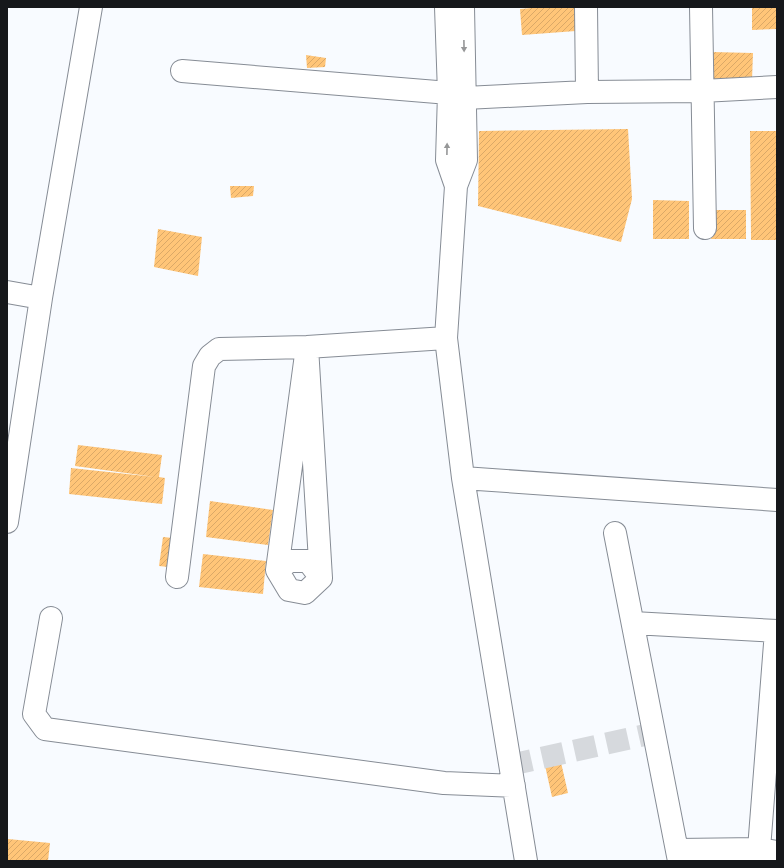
<svg xmlns="http://www.w3.org/2000/svg" width="784" height="868" font-family="Montserrat,sans-serif">
	<style>
		.building { fill: url(#building-hatch) }
		.lines { fill: none; stroke-linecap: round; stroke-linejoin: round }
		.minor-tunnel { stroke: #d6d9dd; stroke-width: 22; stroke-dasharray: 22 11; stroke-linecap: butt }
		.minor-casing { stroke: #868c95; stroke-width: 24 }
		.minor { stroke: #fff; stroke-width: 22 }
		.oneway { fill: #969798 }
	</style>
	<defs>
		<pattern id="building-hatch" width="6" height="6" patternUnits="userSpaceOnUse"><rect width="6" height="6" fill="#ffc578"/><path d="M-1 1l2-2M0 6l6-6M5 7l2-2" fill="none" stroke="#daa867"/></pattern>
	</defs>
	<rect width="100%" height="100%" fill="#f8fbff"/>
	<path class="building" d="M542,7H574L576,31L522,35L520,9Z
		M752,7H777V29L752,30Z
		M712,52L753,53L752,80L711,79Z
		M306,55L326,58L325,67L307,68Z
		M628,129L632,199L621,242L478,206L479,131Z
		M750,131H777V240H751Z
		M230,186H254L253,196L231,198Z
		M653,200L689,201V239H653Z
		M711,210H746V239H711Z
		M158,229L202,237L198,276L154,267Z
		M78,445L162,455L159,477L165,478L162,504L69,494L71,468L155,477L75,466Z
		M210,501L273,510L268,545L206,537Z
		M163,537L173,538L168,567L159,566Z
		M203,554L266,561L263,594L199,587Z
		M560,758L568,793L552,797L544,761Z
		M8,839L50,843L48,861H7Z"/>
	<g class="lines">
		<path class="minor-tunnel" d="M510,765L654,733"/>
		<g class="minor-casing">
			<path id="minor" d="M446,7L449,93L447,160L456,186
				M463,7L466,160L456,186L446,338L463,478L526,861
				M586,7L587,92
				M701,7L705,228
				M182,71L449,93
				M465,98L587,92L702,91L777,87
				M7,292L41,298L91,7
				M307,347L321,578L305,593L289,590L277,570Z
				M463,478L777,500
				M7,522L41,298
				M615,533L679,861
				M277,570L290,561H308L321,578
				M177,577L204,366L210,356L219,349L307,347L446,338
				M51,618L34,714L45,729L444,783L514,786
				M633,623L777,631
				M776,631L759,849L777,852
				M677,850L759,849"/>
		</g>
		<use href="#minor" class="minor"/>
	</g>
	<defs><path id="oneway-solid" d="M-6-.8H1V-3.2L6.5 0L1 3.2V.8H-6Z"/></defs>
	<g class="oneway">
		<use href="#oneway-solid" transform="translate(464 46) rotate(89)"/>
		<use href="#oneway-solid" transform="translate(447 149) rotate(-89)"/>
	</g>
	<rect width="784" height="868" fill="none" stroke="#16181b" stroke-width="16"/>
</svg>
